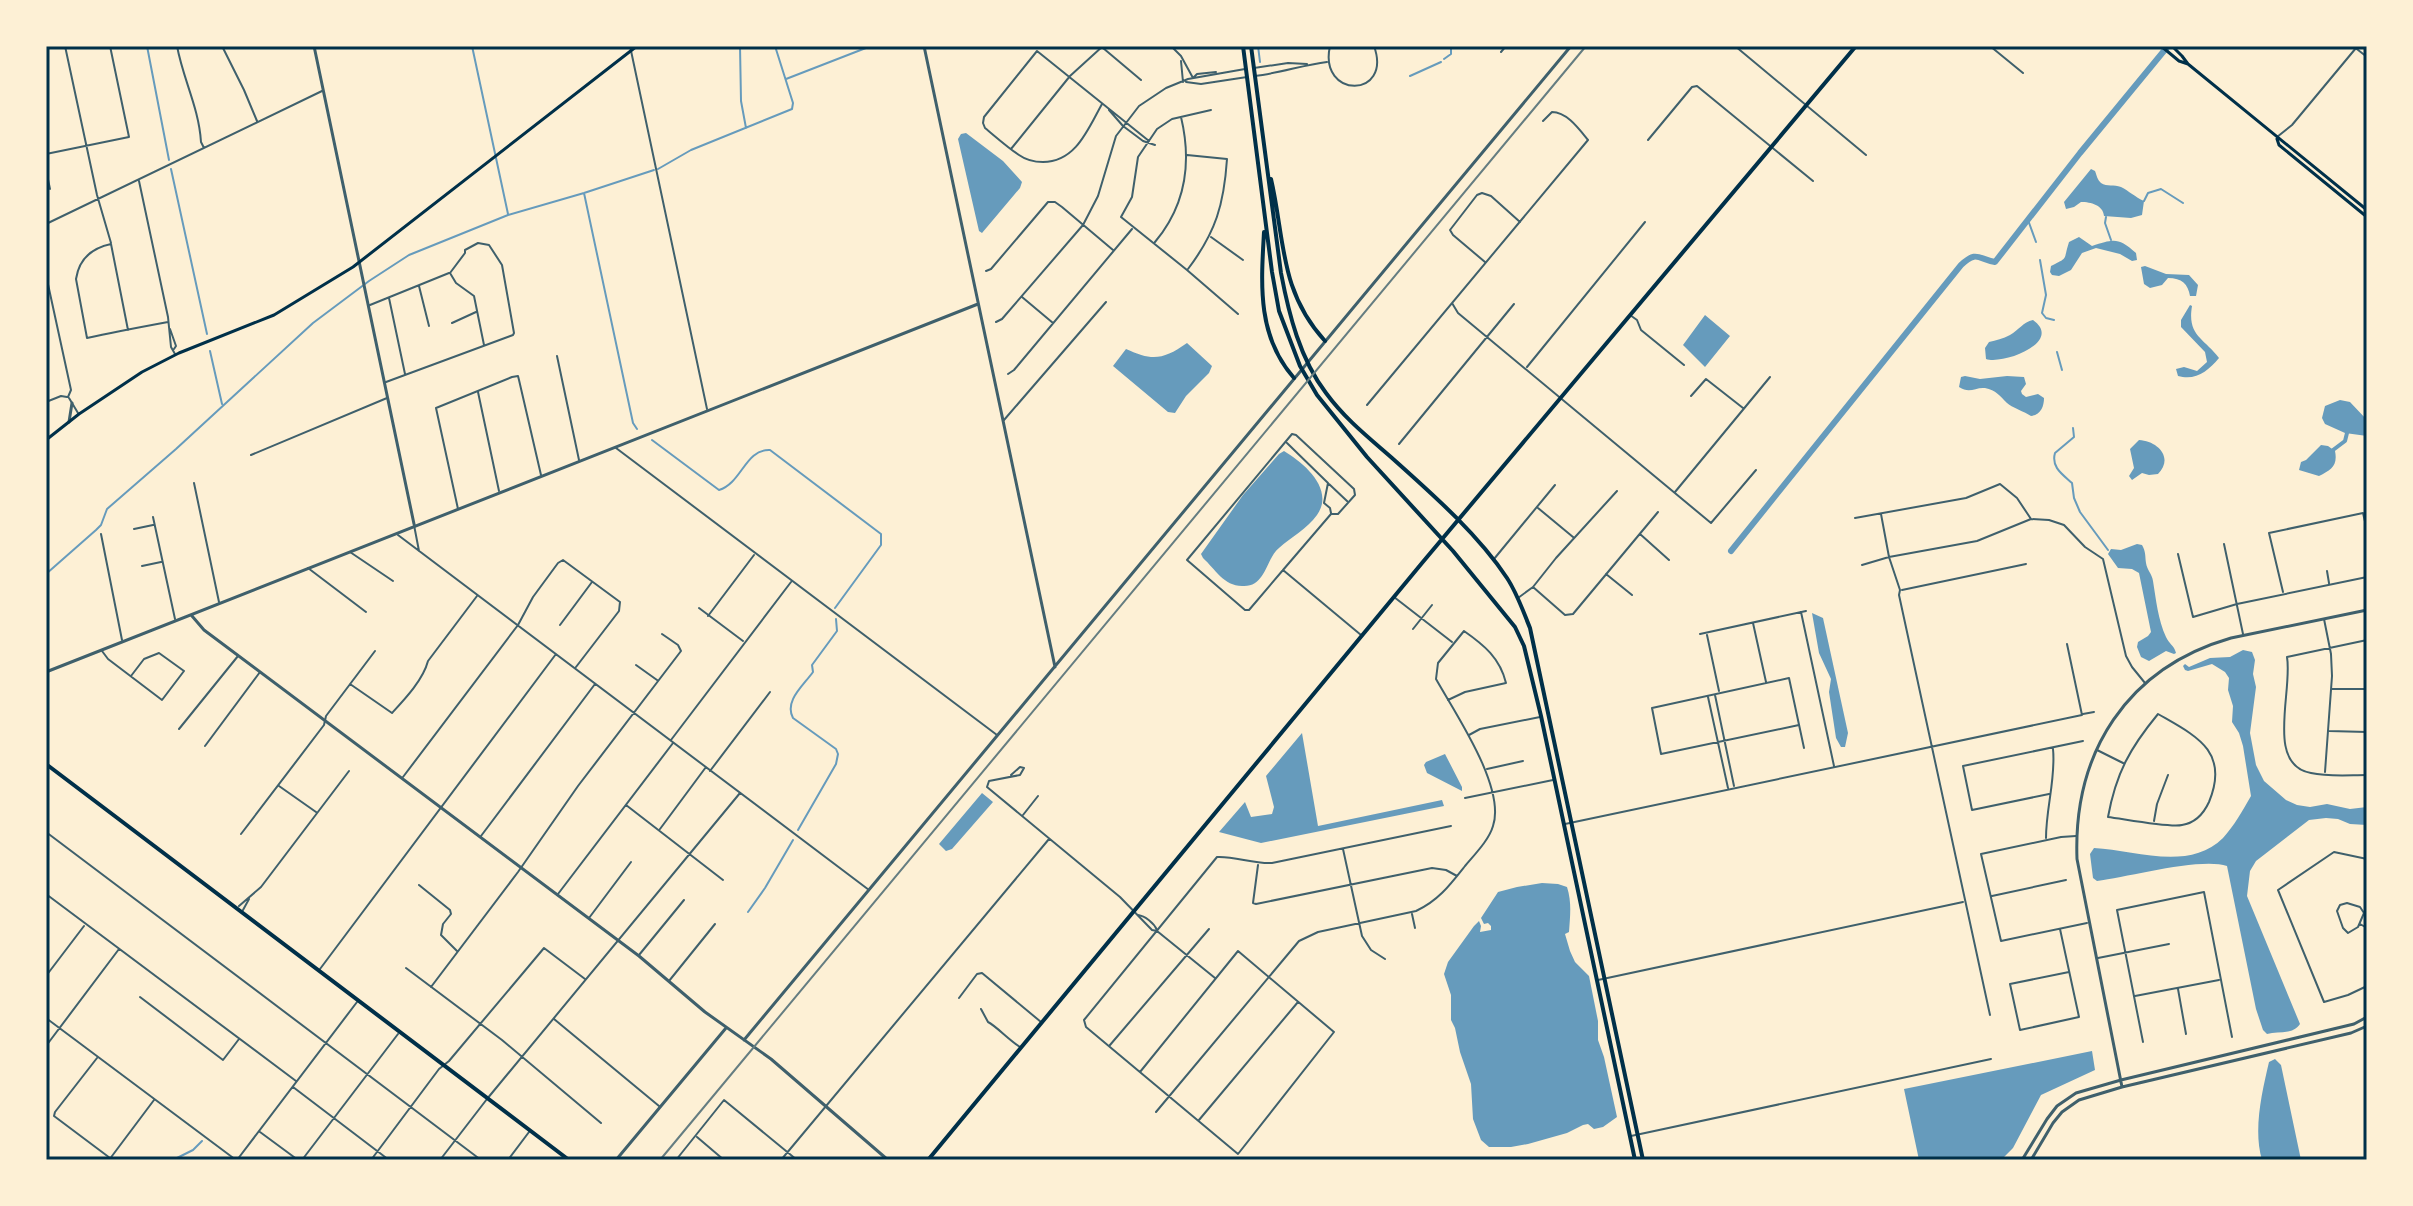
<svg xmlns="http://www.w3.org/2000/svg" width="2413" height="1206" font-family="Signika,sans-serif">
	<style>
		.water { fill: #669bbc }
		.lines { fill: none; stroke-linecap: round; stroke-linejoin: round }
		.stream { stroke: #669bbc; stroke-width: 2 }
		.canal { stroke: #669bbc; stroke-width: 4 }
		.river { stroke: #669bbc; stroke-width: 6 }
		.minor { stroke: #3f606c; stroke-width: 2 }
		.tertiary { stroke: #3f606c; stroke-width: 3 }
		.secondary { stroke: #003049; stroke-width: 3 }
		.primary { stroke: #003049; stroke-width: 4 }
		.rail { stroke: #657d81; stroke-width: 2 }
		.neatline { fill: none; stroke: #003049; stroke-width: 3 }
	</style>
	<rect width="100%" height="100%" fill="#fdf0d5"/>
	<path class="water" d="M966,133L1003,161L1022,182L1020,188L982,233L979,231L958,139L961,134Z
		M2091,169L2095,171C2097,176 2097,179 2101,183C2107,187 2114,184 2121,187C2129,191 2135,197 2144,201L2142,215L2131,218L2104,216C2103,205 2091,202 2081,202L2074,207L2066,209L2064,202Z
		M2079,237L2092,246C2114,239 2118,237 2136,253L2137,260L2132,261L2120,254L2096,248L2082,253L2071,270L2059,276L2052,275L2050,272L2051,266C2069,257 2063,261 2069,242Z
		M2145,266L2166,274L2189,275L2198,285L2196,296H2190C2188,284 2182,278 2168,278L2162,285L2150,288L2144,284L2141,267Z
		M2190,305L2192,306C2187,336 2204,338 2219,358C2208,371 2196,381 2178,376L2176,369L2184,367L2197,371L2207,362L2205,352L2181,327V320Z
		M1705,315L1730,336L1705,367L1683,345Z
		M2033,320C2064,342 2003,365 1986,359L1985,348L1989,342C1996,340 2003,339 2010,335C2019,330 2023,322 2033,320Z
		M1187,343L1212,366L1209,373L1186,396L1175,413L1168,412L1113,366L1126,349C1152,361 1163,360 1187,343Z
		M1965,376L1980,379L2007,376L2024,377L2026,384L2021,391L2022,394L2026,397L2038,394L2044,398C2044,406 2041,415 2031,416C2025,412 2011,407 2007,403C2000,396 1996,390 1985,388C1975,387 1970,394 1959,387L1961,377Z
		M2340,400L2350,402L2367,420V436L2345,433L2325,424L2322,418L2325,406Z
		M2139,440C2158,441 2174,458 2158,474L2149,475L2142,473L2132,480L2129,476L2134,468L2130,449Z
		M2321,445L2328,446L2335,451C2338,466 2331,470 2319,476L2299,470L2301,462L2306,460Z
		M1284,451C1304,463 1335,489 1317,515C1307,529 1291,537 1279,548C1266,558 1266,588 1242,586C1224,586 1215,569 1203,558L1201,554L1243,495L1279,454Z
		M2137,544L2142,545C2146,552 2145,556 2146,563C2147,570 2152,574 2153,581C2156,599 2158,620 2166,637C2169,644 2174,645 2176,653L2174,654L2166,651L2149,661L2141,657L2137,647L2138,642L2148,636L2151,632L2139,573L2132,569L2118,568L2108,554L2111,549L2121,550Z
		M1812,613L1823,618L1848,733L1845,747H1841L1836,738L1829,692L1831,679L1819,653Z
		M2243,650L2252,652L2255,660L2253,674L2256,687L2250,733L2256,765L2264,781L2286,800L2297,805L2310,807L2327,804L2350,809L2367,807V825L2350,824L2338,819L2326,818L2309,820L2256,861L2250,871L2247,896L2300,1024C2293,1035 2278,1031 2267,1034L2263,1030L2256,1009L2227,866C2201,857 2128,877 2097,881L2093,878L2090,854L2094,848C2134,850 2189,872 2223,838C2234,826 2243,810 2251,796L2243,746L2239,733L2232,722L2233,706L2228,690L2229,678L2225,672L2212,664L2188,671L2185,670L2183,666L2185,664L2189,667L2210,658L2230,657Z
		M1302,733L1318,826L1442,800L1444,806L1261,843L1219,832L1245,802L1251,817L1272,814L1274,807L1266,776Z
		M1445,754L1462,787V791L1427,773L1424,765L1426,762Z
		M982,793L993,802L952,849L946,851L939,844Z
		M1542,883L1558,884L1567,887C1572,903 1570,916 1569,932L1565,934L1570,951L1575,962L1589,976L1598,1021V1040L1604,1057L1617,1117L1603,1127L1594,1129L1588,1124L1583,1125L1567,1133L1528,1144L1511,1147H1489L1481,1140L1473,1119L1471,1084L1460,1052L1455,1028L1451,1020V995L1444,974L1448,962L1474,926L1479,921L1481,926L1480,932L1491,930V926L1488,923L1484,924L1481,918L1498,892L1517,887Z
		M2092,1051L2095,1070L2041,1095L2013,1148L2001,1160H1919L1904,1089Z
		M2275,1059L2281,1065L2301,1160H2262C2253,1130 2262,1092 2269,1062Z"/>
	<g class="lines">
		<path class="stream" d="M147,46L169,160
			M472,46L508,214
			M740,46L741,101L746,128
			M1258,46L1260,62
			M1444,59L1451,54V46
			M1410,76L1441,62
			M786,79L871,46
			M171,169L207,334
			M658,169L691,150L792,109L793,103L775,46
			M584,193L633,423L637,429
			M2144,201L2148,193L2161,189L2183,203
			M2106,217L2105,223L2111,240
			M2028,220L2036,242
			M2040,260L2046,295L2042,313L2046,318L2054,320
			M210,351L222,404
			M2057,352L2062,370
			M2073,428L2074,437L2055,453C2051,467 2062,474 2072,483L2074,498L2080,512L2108,550
			M652,440L719,490C742,483 745,449 770,450L881,534V545L835,608
			M46,574L96,530L101,525L107,509L176,449L313,323L369,281L409,255L508,215L584,193L654,170
			M798,830L836,764L838,754L836,749L793,718C784,701 803,686 813,672L812,665L837,631L836,619
			M748,912L765,888L793,840
			M177,1158L193,1150L202,1141"/>
		<path class="canal" d="M2333,450L2345,441L2347,433"/>
		<path class="river" d="M1731,551L1961,265C1977,250 1978,259 1995,262L2080,153L2168,46"/>
		<path class="minor" d="M65,46L97,195L111,243
			M177,46C183,79 199,108 201,142L204,148
			M222,46L244,90L257,121
			M630,46L707,409
			M1171,46L1181,56L1193,78L1197,74L1216,72
			M1330,46C1318,99 1393,99 1374,46
			M1735,46L1866,155
			M1990,46L2023,73
			M2353,46L2367,57
			M1103,48L1141,80
			M1501,52L1506,46
			M1181,61L1183,82
			M1254,68L1288,63L1307,64
			M1255,76C1280,73 1303,65 1327,62
			M1186,82L1201,84L1247,77
			M1102,104C1088,129 1076,162 1043,162C1035,162 1026,160 1019,155C1007,147 996,137 985,128L983,123L984,117L1037,51L1149,141
			M1109,110L1123,126L1143,141L1155,145
			M1211,110L1172,119L1157,129L1138,157L1132,197L1121,217L1187,270L1238,314
			M2277,137L2292,125L2356,48
			M1648,140L1692,87L1697,86L1813,181
			M1011,149L1070,76L1103,46
			M46,154L129,137L110,46
			M1187,155L1227,159C1224,204 1216,232 1188,269
			M46,170L50,189
			M139,181L168,317L171,347L175,354
			M46,224L322,91
			M1211,237L1243,260
			M1155,242C1186,205 1192,163 1181,117
			M1485,262L1453,235L1450,230L1477,195L1482,193L1491,196L1520,222
			M986,271L991,269L1048,202H1055L1062,207L1113,250
			M46,275L71,390L68,397
			M419,286L429,326
			M1022,297L1053,323
			M389,298L405,374
			M1452,303L1458,313L1711,523L1756,470
			M370,305L449,273
			M1630,315L1637,320L1641,330L1684,365
			M996,322L1002,319L1083,225L1098,196L1116,136L1139,106L1166,88L1188,79L1245,69
			M452,323L476,312
			M170,329L176,346L174,349
			M128,330L111,244C92,248 79,259 76,279L87,338C114,332 141,327 168,322
			M557,356L579,460
			M1527,367L1645,222
			M1008,374L1014,370L1132,229
			M386,382L513,335L514,333L502,265L489,245L478,243L465,250V253L450,273L456,283L474,296L484,345
			M478,392L499,491
			M1691,396L1706,379L1743,408
			M69,398L78,413
			M46,402L61,396L67,397
			M1367,405L1588,140C1579,129 1567,112 1552,112L1543,121
			M1004,420L1106,302
			M1287,443L1328,483L1324,503L1330,508L1331,513
			M1399,444L1514,304
			M616,448L997,735
			M251,455L387,398
			M194,483L219,602
			M1329,484L1347,501
			M1675,492L1770,377
			M1538,508L1573,537
			M458,509L436,408L512,377L518,376L519,380L541,475
			M1881,514L1889,557L1900,590L1899,595L1990,1015
			M153,517L175,619
			M1855,518L1966,498L2000,484L2017,498L2031,519
			M414,525L419,551
			M134,529L153,525
			M101,534L122,640
			M1640,534L1669,560
			M398,535L869,890
			M2224,544L2243,634
			M350,552L393,581
			M2178,554L2193,617L2237,604L2367,577
			M1494,559L1555,485
			M1862,565L1889,557L1977,541L2031,519L2049,520L2064,525L2085,547L2103,559L2126,656L2132,667L2145,683
			M142,566L161,562
			M308,568L366,612
			M1283,570L1249,610H1245L1187,560L1292,434L1296,435L1354,489L1355,495L1338,514H1331L1283,570L1361,635
			M2327,571L2329,583
			M1606,574L1632,595
			M1533,587L1565,615L1573,614L1658,512
			M1902,590L2026,564
			M2283,592L2269,533L2363,513L2367,530
			M1394,597L1452,642
			M1518,598L1533,587L1556,558L1617,491
			M699,608L743,641
			M1801,612L1834,766
			M708,616L754,555
			M2324,619L2331,654L2332,676L2325,772
			M1753,623L1766,682
			M560,625L592,582
			M1413,629L1432,605
			M1700,634L1806,611
			M1707,635L1719,691
			M2367,640L2287,657C2293,691 2265,765 2311,773C2329,777 2349,775 2367,775
			M102,651L108,659L162,700L184,671L159,653L144,659L131,676
			M636,665L657,680
			M350,684L392,713C405,699 423,680 428,661L477,596
			M2332,689H2367
			M1715,695L1734,786
			M1708,697L1728,788
			M2083,714L2094,712
			M2158,714C2196,736 2230,751 2209,802C2203,815 2195,823 2182,825C2170,828 2124,819 2108,817C2116,773 2130,748 2158,714Z
			M1799,725L1661,754L1652,708L1789,678L1804,748
			M179,729L238,656
			M2329,731L2367,732
			M1469,735L1480,729L1540,717
			M671,740L791,582
			M205,746L260,672
			M2097,750L2123,763
			M1487,769L1523,761
			M710,771L770,692
			M1011,775L1020,767L1024,768L1020,775L989,781L987,787L1120,897L1152,930L1157,931L1215,978
			M403,777L518,625L533,597L558,563L563,560L620,602L619,611L576,667
			M279,786L316,812
			M2049,794L1972,810L1963,766L2083,741
			M1465,798L1553,780
			M626,805L723,880
			M1023,815L1038,796
			M2154,821L2157,804L2168,775
			M1565,824L2082,715L2067,644
			M660,829L706,767
			M46,832L481,1160
			M241,834L324,725L326,716L375,651
			M481,836L595,684
			M2076,836L2061,837L1981,854L2001,941L2087,923
			M2046,838C2046,808 2056,778 2053,749
			M1343,849L1362,936L1371,950L1385,959
			M2367,859L2334,852L2278,890L2324,1002L2348,995L2367,986
			M1258,865L1253,903L1256,904L1432,868L1446,870L1457,876
			M419,885L450,910L451,914L443,924L441,935L457,951
			M46,894L296,1081
			M558,894L673,743
			M1992,896L2066,880
			M2347,903L2360,907L2364,913L2358,927L2348,933L2343,928L2337,911L2340,905Z
			M239,906L261,887L349,771
			M243,910L249,899
			M1412,914L1415,928
			M1138,915C1145,916 1154,923 1157,930
			M589,918L631,862
			M2360,924L2367,928
			M2060,929L2079,1017L2020,1030L2010,984L2069,972
			M639,955L684,900
			M2098,958L2169,944
			M406,968L502,1040L601,1123
			M320,969L556,654
			M46,976L84,926
			M1598,980L1963,902
			M669,981L715,924
			M431,987L518,872L578,786L681,651L678,645L662,634
			M2178,989L2186,1034
			M2135,996L2219,980
			M140,997L223,1060L239,1039
			M959,998L977,974L982,973L1041,1022
			M981,1009L988,1022C996,1026 1009,1040 1020,1047
			M46,1018L236,1160
			M554,1019L659,1106
			M2143,1042L2117,910L2204,892L2232,1037
			M1110,1045L1209,929
			M46,1046L119,949
			M97,1058L55,1112L54,1116L110,1158
			M1140,1072L1238,951L1334,1032L1238,1154L1086,1027L1084,1020L1217,857C1235,856 1253,864 1272,863L1451,826
			M293,1087L389,1160
			M1156,1112L1299,941L1318,932L1416,911C1438,901 1450,885 1465,866C1475,854 1489,840 1493,826C1506,787 1455,713 1436,679L1438,663L1464,631C1484,645 1500,658 1506,683L1465,692L1448,700
			M1199,1120L1298,1002
			M260,1132L298,1160
			M1631,1136L1991,1059
			M697,1137L724,1160
			M109,1160L154,1100
			M237,1160L357,1002
			M302,1160L398,1034
			M371,1160L439,1069L449,1061L544,948L585,979
			M440,1160L487,1099L740,793
			M508,1160L529,1132
			M676,1160L724,1100L797,1160
			M781,1160L1049,839"/>
		<path class="tertiary" d="M314,46L414,524
			M924,46L1055,667
			M69,422L72,403
			M192,616L204,630L639,956L705,1012L771,1059L888,1160
			M46,672L978,304
			M744,1040L1571,46
			M2122,1087L2077,859C2073,752 2127,668 2231,638L2367,610
			M616,1160L726,1028
			M2022,1160L2047,1119L2057,1106L2076,1093L2121,1080L2354,1024L2367,1017
			M2031,1160L2053,1123L2062,1112L2079,1100L2122,1087L2351,1033L2367,1026"/>
		<path class="secondary" d="M2161,46L2179,61L2188,64L2367,210
			M2172,46L2182,56L2188,64
			M2277,139L2279,145L2367,217
			M46,440L79,414L142,372L179,353L274,315L353,267L637,46"/>
		<path class="primary" d="M1243,46L1272,272L1279,311L1300,366L1317,395L1367,457L1453,551L1515,627L1524,646L1541,716L1635,1160
			M1251,46L1281,273C1289,315 1300,359 1326,393C1345,419 1368,437 1392,458C1431,493 1477,533 1507,578C1517,593 1523,611 1530,628L1643,1160
			M1271,179C1285,239 1279,291 1325,341
			M1264,232C1261,285 1257,336 1294,378
			M46,764L569,1160
			M928,1160L1422,563L1856,46"/>
		<path class="rail" d="M660,1160L1586,46"/>
	</g>
	<rect width="2413" height="1206" fill="none" stroke="#fdf0d5" stroke-width="96"/>
	<rect x="48" y="48" width="2317" height="1110" class="neatline"/>
</svg>
